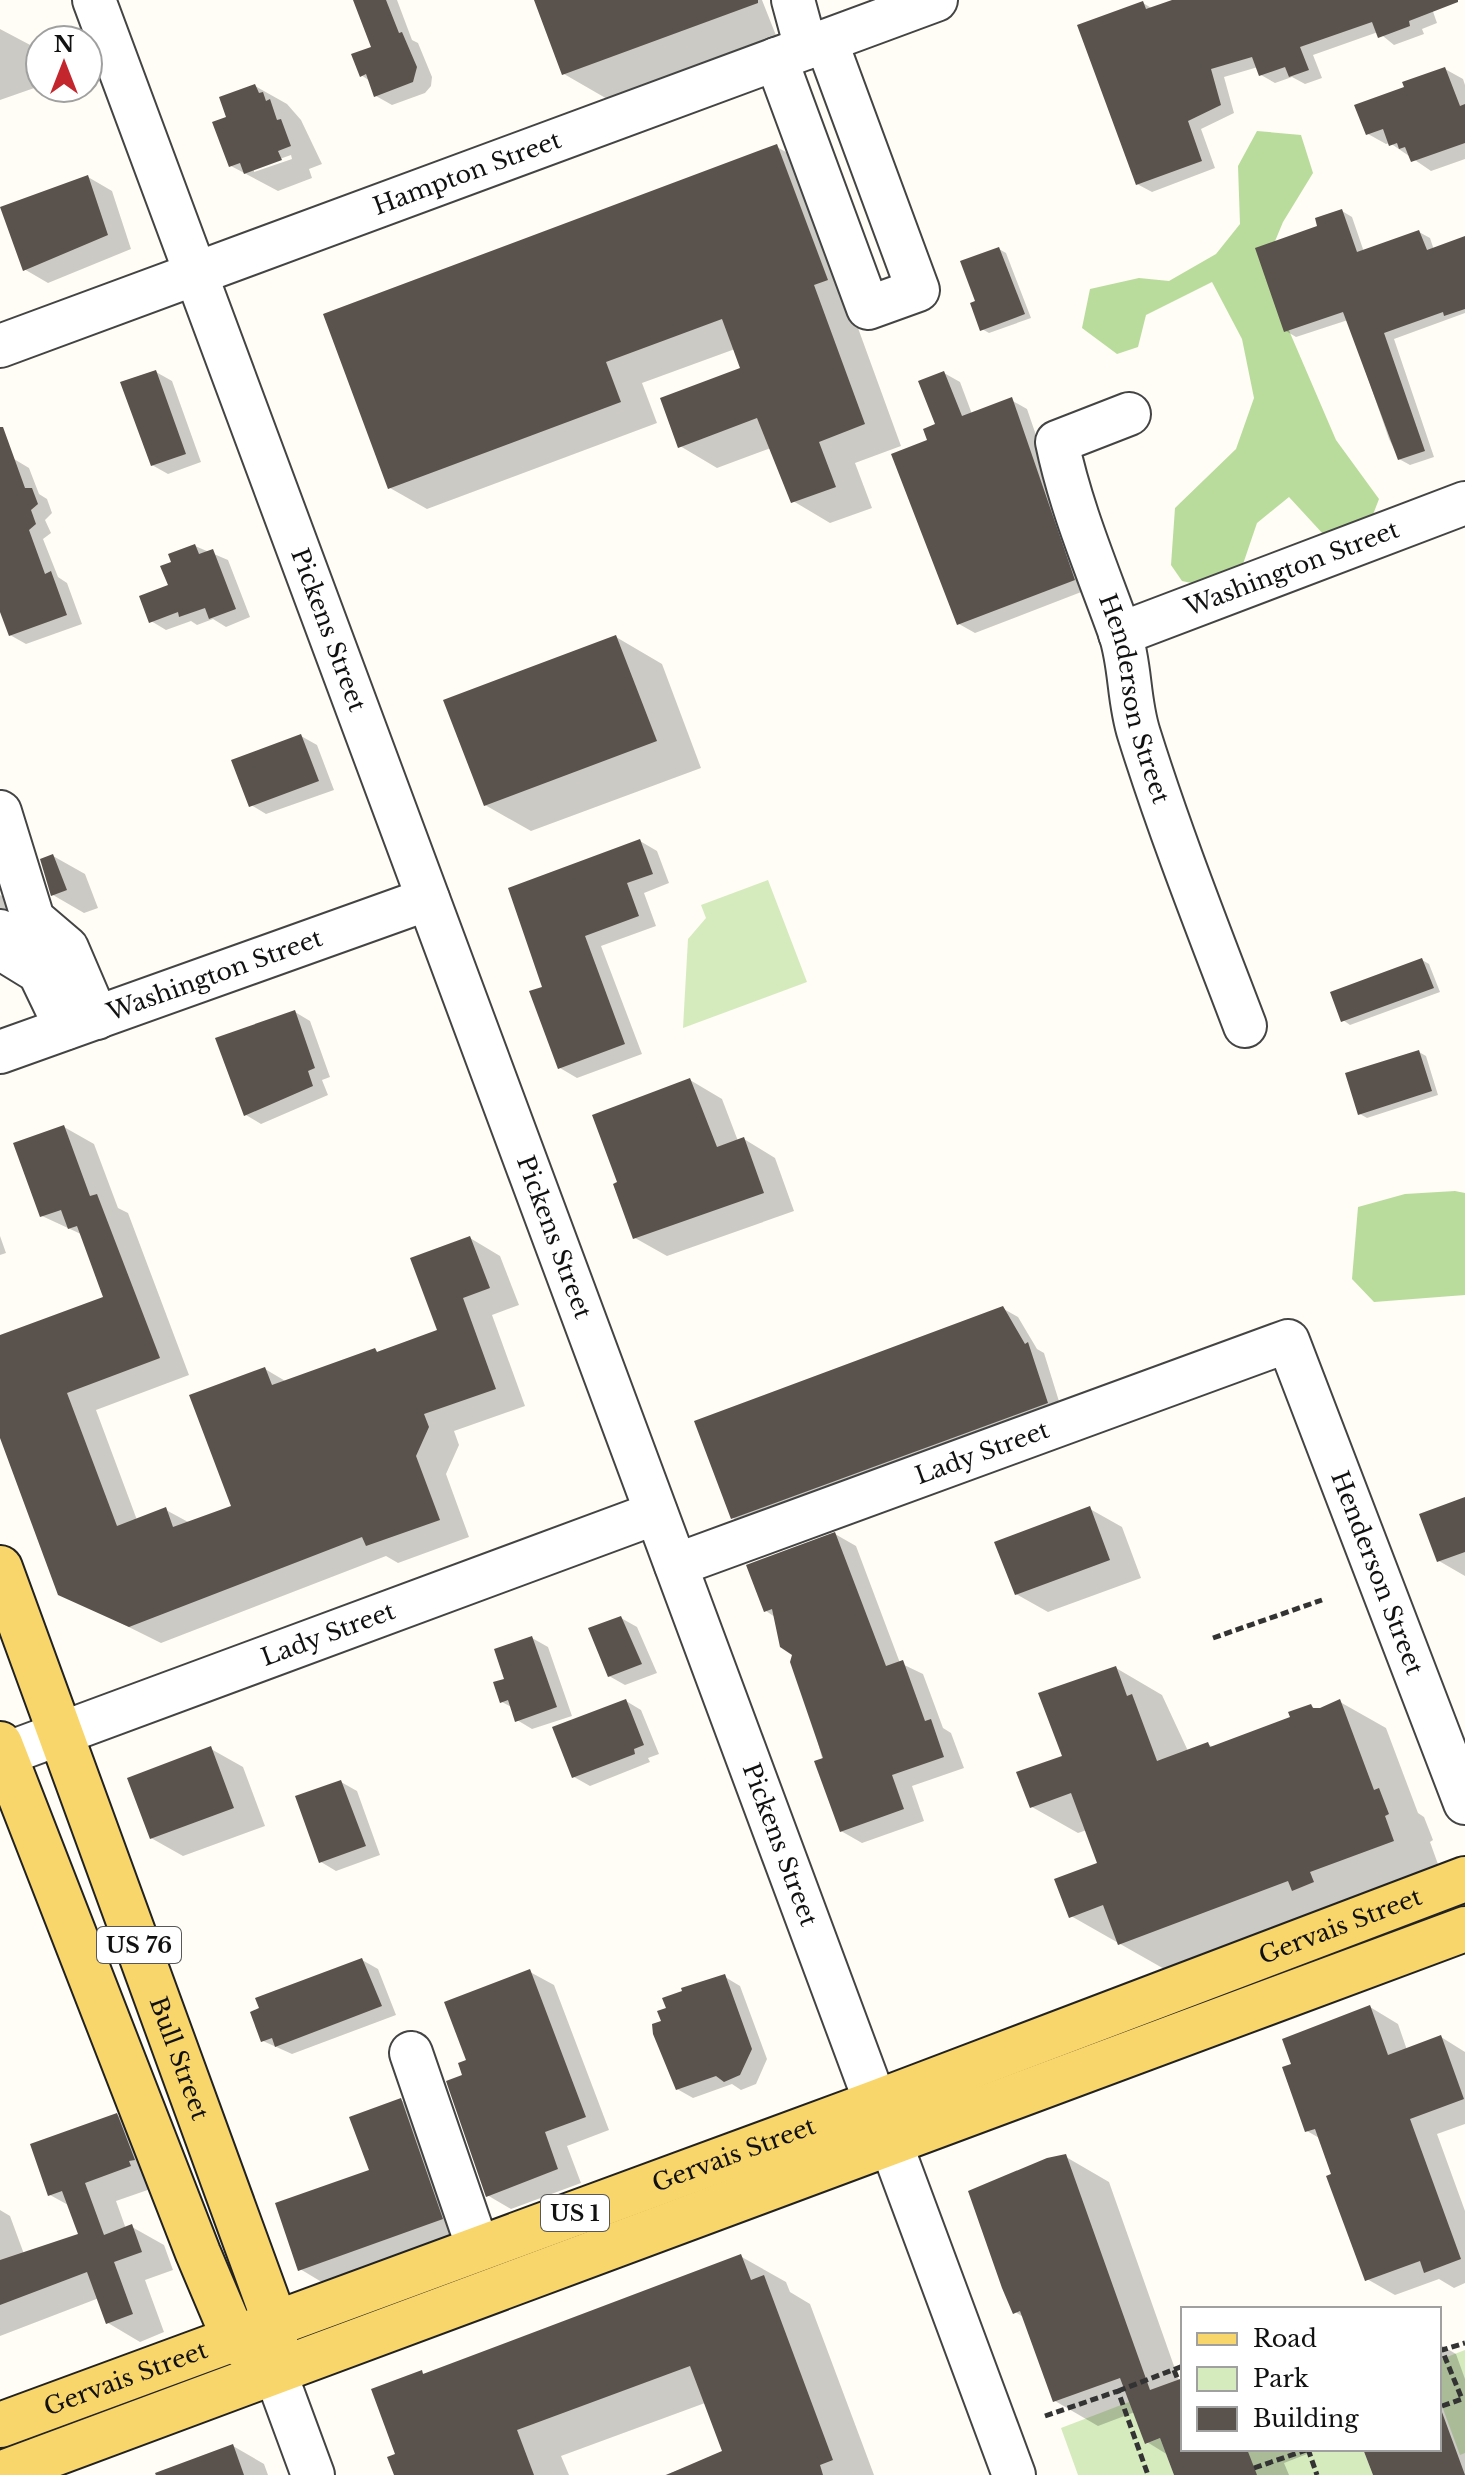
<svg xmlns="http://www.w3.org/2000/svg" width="1465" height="2475" font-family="'Libre Baskerville',serif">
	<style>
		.green { fill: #d5ebbd }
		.forest { fill: #b9dc9c }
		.shadow { fill: #0003; fill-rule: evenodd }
		.building { fill: #5a524d }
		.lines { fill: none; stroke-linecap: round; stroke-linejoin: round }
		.minor-casing { stroke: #444; stroke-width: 46 }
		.major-casing { stroke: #222; stroke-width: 48 }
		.path { stroke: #333; stroke-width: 5; stroke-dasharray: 8 4; stroke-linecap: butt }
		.minor { stroke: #fff; stroke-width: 42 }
		.major { stroke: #f9d66b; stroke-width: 44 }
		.labels { text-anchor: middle; stroke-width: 8; stroke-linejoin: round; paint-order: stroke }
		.shield { fill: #fff; stroke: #585858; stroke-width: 2 }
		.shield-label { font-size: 22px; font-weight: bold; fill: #111 }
		.street-label { font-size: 24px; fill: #111; stroke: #fff }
	</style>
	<rect width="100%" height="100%" fill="#fffdf5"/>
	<path class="green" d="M768,880L807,982L683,1028L688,939L706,918L701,905Z
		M1465,2350V2453L1460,2455L1439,2398V2360Z
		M1129,2402L1146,2444L1160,2438L1174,2475H1078L1061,2428Z
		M1247,2449H1363L1373,2475H1256Z"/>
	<path class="forest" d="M1257,131L1301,135L1313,173L1283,222L1263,270L1336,440L1379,499L1369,525L1324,535L1289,497L1257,523L1242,567L1215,588L1182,581L1171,565L1175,508L1236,449L1254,398L1242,339L1212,282L1146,315L1138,347L1117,354L1082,328L1090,289L1139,278L1169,281L1216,254L1240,224L1238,166Z
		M1455,1191L1465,1193V1295L1374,1302L1352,1279L1358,1207L1405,1194Z"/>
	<path class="shadow" d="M355,0H397L412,40L418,43L432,77L431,86L425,93L392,105L376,96L370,81L361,75L373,48Z
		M536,0H762L777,38L609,100L564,74Z
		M1178,0H1429L1437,23L1422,29L1424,34L1394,45L1378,32L1313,55L1322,78L1305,84L1292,77L1275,83L1261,75L1258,67L1224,77L1234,113L1201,129L1215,168L1152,192L1137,184L1143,3L1153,9Z
		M0,29L34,47L40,64V86L0,100Z
		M1445,69L1463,79L1465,85V159L1431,171L1390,143L1386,144L1368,134L1407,88Z
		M255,86L287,104L301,120L322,164L309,169L312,178L278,191L231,166L229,118ZM291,155L292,159L254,172V168Z
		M777,147L814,168L850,306L901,446L855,463L872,508L830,523L793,501L771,448L717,468L680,446L742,369L735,349L642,383L657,423L427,509L390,488Z
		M88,177L112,191L131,249L48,283L24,269Z
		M1342,211L1352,217L1364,252L1419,232L1430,238L1434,250L1465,238V313L1394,339L1434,457L1410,465L1399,459L1389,439L1348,320L1296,337L1286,331L1320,228Z
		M999,249L1006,253L1031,318L989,333L982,329L978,302Z
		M156,372L172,381L201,462L168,474L152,465Z
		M944,373L960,382L972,414L1011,400L1027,409L1089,589L975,633L959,624L929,441L938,425Z
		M14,459L29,468L39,494L47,499L52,513L45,520L51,533L43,539L58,577L67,583L82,624L26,644L10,635L0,606V464Z
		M195,546L228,560L250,617L226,627L213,619L197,625L191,621L166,630L151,621Z
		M616,637L662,664L701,768L531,831L485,805Z
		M301,736L317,745L334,790L266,814L251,805Z
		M640,841L657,851L669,883L644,893L656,926L601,946L642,1054L577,1078L560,1068L545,988Z
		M53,856L85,874L98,908L84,913L53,895Z
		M0,895L7,899L10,911L0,912Z
		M1422,960L1429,964L1440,992L1350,1025L1343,1020Z
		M295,1012L310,1021L330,1077L322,1080L328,1095L261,1124L246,1115Z
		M1419,1052L1426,1056L1438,1095L1367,1118L1360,1114Z
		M690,1080L722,1099L738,1141L744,1139L775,1158L794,1211L667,1256L635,1238Z
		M64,1127L94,1144L118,1208L128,1213L189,1375L96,1410L137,1520L166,1510L190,1523L234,1507L265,1369L287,1382L440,1331L470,1238L500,1256L519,1305L492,1315L525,1406L454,1431L459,1445L446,1474L469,1537L398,1563L386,1556L161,1643L60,1593L0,1433V1337L106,1298L83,1235L42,1216Z
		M0,1236L6,1253L0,1255Z
		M1002,1308L1018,1317L1037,1349L1044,1353L1062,1411L748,1527L733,1518Z
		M1465,1499V1576L1439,1561Z
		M1090,1509L1122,1527L1141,1578L1048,1612L1016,1594Z
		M835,1534L856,1546L900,1663L923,1674L943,1728L951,1733L964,1768L912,1786L924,1821L862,1843L841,1831L795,1654L775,1617L766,1611Z
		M621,1618L637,1627L657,1673L625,1685L609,1676Z
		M532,1638L548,1647L572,1716L532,1729L517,1720L513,1708L502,1702L507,1680Z
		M1116,1668L1162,1695L1188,1751L1208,1744L1214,1748L1293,1719L1310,1706L1318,1710L1340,1702L1386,1728L1418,1813L1424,1817L1433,1840L1430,1842L1439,1867L1166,1970L1071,1916L1100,1864L1087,1830L1078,1833L1032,1807Z
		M626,1701L641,1710L659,1754L648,1758L650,1762L590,1786L574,1777Z
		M211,1749L243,1767L265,1826L183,1856L151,1838Z
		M341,1782L357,1791L380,1855L336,1871L321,1862Z
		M362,1960L378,1969L396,2015L292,2054L263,2041Z
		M530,1972L554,1985L609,2130L567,2146L581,2183L511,2209L487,2195L464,2076L469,2061Z
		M725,1977L740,1986L767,2059L756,2084L741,2090L732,2084L693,2098L677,2089L663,2022L669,2009Z
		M1370,2007L1398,2024L1407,2050L1441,2037L1465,2052V2124L1437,2134L1465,2211V2283L1454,2288L1439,2279L1395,2295L1367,2279L1321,2139L1307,2131L1293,2065Z
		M401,2100L426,2115L467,2233L325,2284L300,2269L372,2172Z
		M117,2115L149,2134L162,2185L116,2201L126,2229L132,2227L164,2245L173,2270L145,2280L164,2332L140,2342L108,2323L99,2298L0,2336V2210L10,2216L24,2254L81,2235L70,2206L50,2195Z
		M1066,2157L1109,2182L1180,2383L1183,2382V2449H1320L1284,2463L1289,2475H1176L1168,2455L1147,2442L1135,2412L1098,2426L1055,2401L1025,2318L1015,2312Z
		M740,2256L786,2282L790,2292L810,2304L874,2475H665L725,2453L705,2403L561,2456L569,2475H396L398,2456L422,2373L426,2375Z
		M1439,2344L1456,2354L1465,2379V2475H1413L1363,2449H1439Z
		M233,2446L264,2464L268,2475H154Z"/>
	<path class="building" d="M353,0H386L399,33L402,32L417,67L413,82L374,97L366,74L360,77L351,54L371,47Z
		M534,0H758V3L562,75Z
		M1172,0H1458V2L1409,21L1410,26L1378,38L1372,22L1300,47L1309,70L1289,77L1285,67L1259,76L1252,57L1211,69L1221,105L1188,121L1202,161L1136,185L1077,25L1143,1L1146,9Z
		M1445,67L1460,106L1465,104V143L1411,162L1405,147L1399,149L1397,143L1389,146L1383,129L1366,135L1354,105L1404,87L1402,82Z
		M255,84L259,93L263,92L266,101L270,99L277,120L281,119L291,146L278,151L282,160L244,174L240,163L229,167L212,122L226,117L219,97Z
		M777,144L828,280L814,285L865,424L819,442L836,487L791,503L757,418L678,448L660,398L740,368L722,319L606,362L621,402L388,489L323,314Z
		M88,175L108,235L23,271L0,207Z
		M1342,209L1357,252L1419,230L1427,250L1465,236V309L1444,316L1443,312L1384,333L1425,451L1398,460L1343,312L1284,332L1255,248L1317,226L1315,218Z
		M999,247L1025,314L980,331L970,303L975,301L960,261Z
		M156,370L186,454L151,466L120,382Z
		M944,371L962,416L1012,397L1075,580L957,625L891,454L927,440L923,429L935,424L918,381Z
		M0,427H3L25,488H32L38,504L31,510L36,524L29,530L45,574L51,571L67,615L9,636L0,612Z
		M195,544L199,554L213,549L236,609L209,619L205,608L179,617L178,612L149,623L139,596L168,585L160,566L171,562L168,554Z
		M616,635L657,741L484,806L443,700Z
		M301,734L319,781L249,807L231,760Z
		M640,839L653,874L627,883L639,916L585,936L625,1044L558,1069L529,991L542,987L508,888Z
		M53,854L67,890L51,896L40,859Z
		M1422,958L1434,988L1341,1022L1330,992Z
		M295,1010L315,1068L308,1071L313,1086L244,1116L215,1038Z
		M1419,1050L1432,1091L1358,1115L1345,1073Z
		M690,1078L717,1147L744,1137L764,1193L633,1239L613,1184L617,1182L592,1115Z
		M64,1125L90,1196L97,1194L160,1358L67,1393L117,1526L166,1507L173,1527L231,1506L189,1395L265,1367L272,1385L375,1348L377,1352L437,1330L410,1258L470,1236L490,1288L463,1298L496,1389L424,1414L429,1427L416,1456L440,1520L366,1546L362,1537L129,1627L58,1595L0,1438V1335L103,1297L77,1226L68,1229L61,1210L40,1217L13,1143Z
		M1003,1306L1025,1344L1028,1342L1048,1403L731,1519L694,1421Z
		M1465,1497V1552L1437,1562L1419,1514Z
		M1090,1506L1110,1560L1015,1595L994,1542Z
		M835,1532L886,1666L903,1660L925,1721L931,1719L944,1757L892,1775L904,1809L840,1832L814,1761L823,1758L790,1662L792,1655L780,1647L772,1609L764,1612L746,1565Z
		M621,1616L642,1664L608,1677L588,1628Z
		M532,1636L557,1707L515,1722L508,1700L500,1703L493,1682L504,1679L494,1649Z
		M1116,1666L1127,1696L1132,1694L1157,1761L1208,1742L1210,1747L1290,1717L1288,1712L1311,1704L1313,1708H1320L1340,1699L1374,1790L1379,1788L1389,1814L1385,1816L1394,1841L1310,1872L1314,1882L1292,1891L1288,1881L1118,1945L1103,1905L1069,1918L1054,1879L1097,1863L1071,1793L1030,1808L1016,1772L1062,1756L1038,1693Z
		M626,1699L644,1745L634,1749L635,1754L572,1778L552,1727Z
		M211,1746L234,1808L150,1839L127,1778Z
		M341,1780L366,1846L319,1863L295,1796Z
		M362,1958L382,2006L275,2047L272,2038L261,2042L250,2012L259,2008L255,1998Z
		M530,1969L586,2117L545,2132L558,2169L486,2197L446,2081L462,2075L458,2063L466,2060L444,2002Z
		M725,1974L752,2049L740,2075L724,2082L716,2076L676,2090L653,2034L652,2024L661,2021L657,2011L666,2008L662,1998L682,1991L681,1988Z
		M1370,2005L1388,2055L1441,2035L1464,2099L1410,2119L1461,2259L1424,2273L1420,2261L1365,2281L1326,2176L1331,2174L1315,2129L1305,2132L1282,2067L1291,2064L1282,2039Z
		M401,2098L443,2219L298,2271L275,2203L369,2170L349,2117Z
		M117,2113L135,2160L129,2161L131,2166L85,2183L104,2235L132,2224L142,2252L114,2262L133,2314L106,2324L87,2272L0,2305V2260L78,2234L62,2191L48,2196L30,2144Z
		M1066,2154L1150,2390L1183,2378V2449H1247L1257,2475H1174L1160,2438L1145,2444L1120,2378L1053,2402L1020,2311L1013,2314L1002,2288L968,2191L1047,2158Z
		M741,2254L751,2280L764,2275L833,2460L820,2465L823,2475H666L722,2451L690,2366L517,2430L534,2475H394L387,2457L395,2454L371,2389L422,2370L423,2374Z
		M1439,2404L1465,2475H1373L1363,2449H1439Z
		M233,2444L244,2475H156L155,2473Z"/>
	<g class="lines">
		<g class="minor-casing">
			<g id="minor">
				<path id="s1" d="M94,0L1014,2475"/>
				<path d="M793,0L806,48"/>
				<path d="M776,59L868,308L918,290L826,41"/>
				<path id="s2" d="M0,346L936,0"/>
				<path id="s3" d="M1129,414L1057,442C1071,509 1097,569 1120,633C1131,666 1128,700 1139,734C1170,833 1208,929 1245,1026"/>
				<path id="s4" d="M1120,634L1465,503"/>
				<path d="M0,812L33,919L67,948L97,1018"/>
				<path d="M0,931L8,953L39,972L66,1028"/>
				<path id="s5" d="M0,1052L428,899"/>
				<path id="s6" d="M676,1565L1288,1341L1465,1803"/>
				<path id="s7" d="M0,1756L656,1513"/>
				<path d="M411,2053L478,2248"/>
				<path d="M275,2372L313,2475"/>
			</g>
		</g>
		<g class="major-casing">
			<g id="major">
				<path id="s8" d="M0,1568L275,2322V2349"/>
				<path d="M0,1744L198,2253L234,2338L254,2355"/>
				<path id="s9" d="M0,2425L875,2103L1465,1879"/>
				<path d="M0,2474L1465,1929"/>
			</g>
		</g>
		<path class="path" d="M1213,1638L1322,1600
			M1174,2370L1178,2380
			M1118,2391L1183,2366
			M1442,2406L1462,2399L1442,2350L1465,2343
			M1045,2416L1118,2391L1148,2475
			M1308,2449L1317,2475
			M1254,2468L1309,2449"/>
		<use href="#minor" class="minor"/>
		<use href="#major" class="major"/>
	</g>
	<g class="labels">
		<g class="shield">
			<rect x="97" y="1927" width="84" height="36" rx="6"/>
			<rect x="541" y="2195" width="68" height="36" rx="6"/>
		</g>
		<g class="shield-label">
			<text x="139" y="1953">US 76</text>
			<text x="575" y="2221">US 1</text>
		</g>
		<g class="street-label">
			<text dy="8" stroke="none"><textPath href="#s2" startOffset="498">Hampton Street</textPath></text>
			<text dy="8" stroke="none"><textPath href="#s4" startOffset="184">Washington Street</textPath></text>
			<text dy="8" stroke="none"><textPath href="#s1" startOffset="672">Pickens Street</textPath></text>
			<text dy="8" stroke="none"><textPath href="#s3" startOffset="346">Henderson Street</textPath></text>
			<text dy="8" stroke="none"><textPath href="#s5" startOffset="228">Washington Street</textPath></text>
			<text dy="8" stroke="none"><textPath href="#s1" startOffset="1320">Pickens Street</textPath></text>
			<text dy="8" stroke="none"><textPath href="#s6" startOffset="326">Lady Street</textPath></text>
			<text dy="8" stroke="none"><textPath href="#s6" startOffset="900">Henderson Street</textPath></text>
			<text dy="8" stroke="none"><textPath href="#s7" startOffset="350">Lady Street</textPath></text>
			<text dy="8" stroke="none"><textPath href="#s1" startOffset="1968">Pickens Street</textPath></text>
			<text dy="8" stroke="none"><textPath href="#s9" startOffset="1430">Gervais Street</textPath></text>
			<text dy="8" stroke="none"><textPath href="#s8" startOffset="522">Bull Street</textPath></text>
			<text dy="8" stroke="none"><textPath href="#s9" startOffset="782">Gervais Street</textPath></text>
			<text dy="8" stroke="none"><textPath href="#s9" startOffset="134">Gervais Street</textPath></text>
		</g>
	</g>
	<rect x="1181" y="2307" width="260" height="144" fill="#ffffff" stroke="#a0a0a0" stroke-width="2"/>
	<rect x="1197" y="2333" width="40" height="12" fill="#f9d66b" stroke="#a0a0a0" stroke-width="2"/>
	<text x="1253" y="2347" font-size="24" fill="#111111">Road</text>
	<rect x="1197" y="2367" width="40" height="24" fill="#d5ebbd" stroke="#a0a0a0" stroke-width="2"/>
	<text x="1253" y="2387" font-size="24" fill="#111111">Park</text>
	<rect x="1197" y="2407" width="40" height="24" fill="#5a524d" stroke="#a0a0a0" stroke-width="2"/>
	<text x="1253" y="2427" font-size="24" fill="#111111">Building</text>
	<g transform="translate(64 64)"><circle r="38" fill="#ffffff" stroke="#a0a0a0" stroke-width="2"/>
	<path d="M0-6L14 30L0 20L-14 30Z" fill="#c4262e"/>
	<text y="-12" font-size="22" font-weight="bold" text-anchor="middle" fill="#111111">N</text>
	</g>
</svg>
